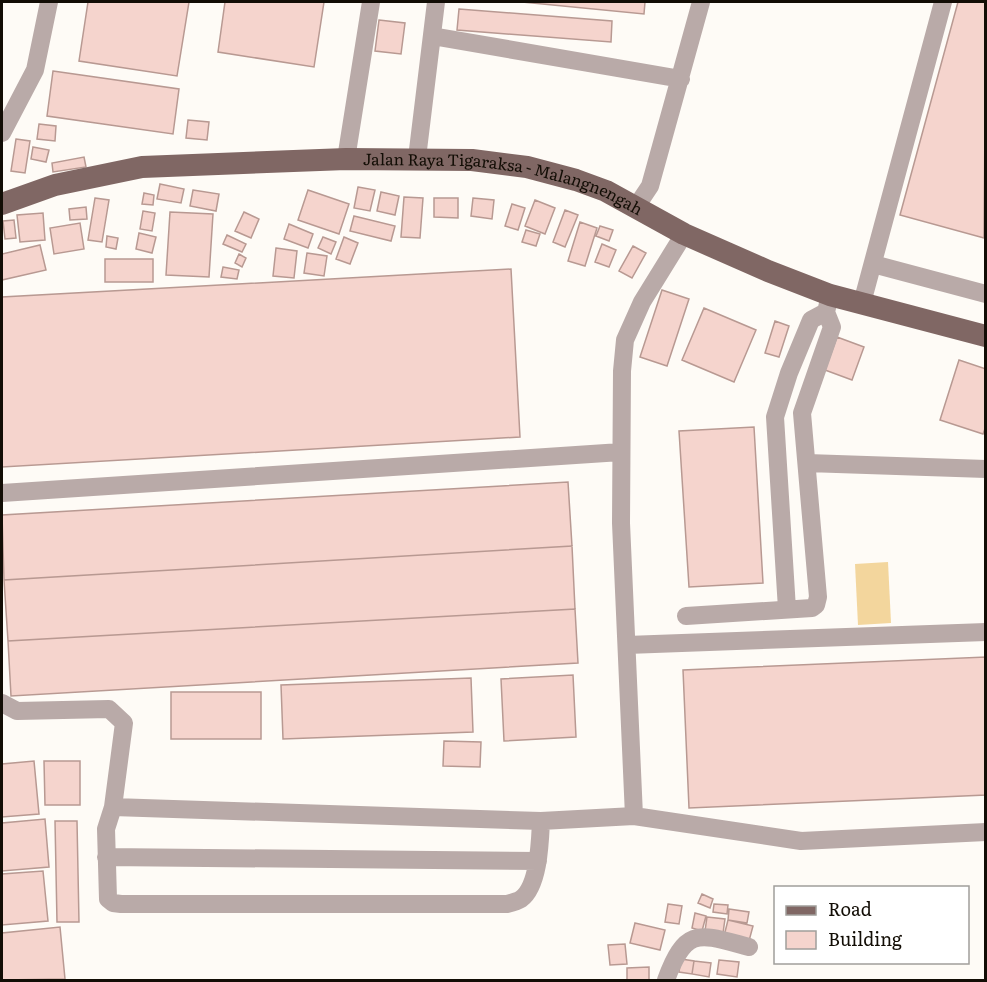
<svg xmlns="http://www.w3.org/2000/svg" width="987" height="982" font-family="Literata,serif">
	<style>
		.green { fill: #f3d69d }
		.building { fill: #f5d4cd; stroke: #b89992; stroke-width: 1.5 }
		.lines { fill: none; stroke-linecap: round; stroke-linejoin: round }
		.minor { stroke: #b9aaa8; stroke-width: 18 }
		.major { stroke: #806764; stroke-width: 22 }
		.labels { text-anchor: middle; stroke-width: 4.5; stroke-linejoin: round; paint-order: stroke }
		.street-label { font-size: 16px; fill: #120d05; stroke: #fff }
	</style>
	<rect width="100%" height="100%" fill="#fefbf6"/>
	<path class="green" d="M888,562L891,623L858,625L855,564Z"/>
	<path class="building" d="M88,2H189L177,76L79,61Z
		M225,2H324L314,67L218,52Z
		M522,2H645L644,14Z
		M958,2H986L984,238L900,215Z
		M459,9L612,21L611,42L457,30Z
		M379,20L405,23L401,54L375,51Z
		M53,71L179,89L173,134L47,116Z
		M188,120L209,122L207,140L186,138Z
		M39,124L56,126L55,141L37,139Z
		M16,139L30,141L25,173L11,171Z
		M33,147L49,150L46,162L31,159Z
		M84,157L86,167L53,172L52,163Z
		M160,184L184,189L181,203L157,199Z
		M358,187L375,190L370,211L354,208Z
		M193,190L219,194L216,211L190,206Z
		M308,190L349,204L339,234L298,220Z
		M381,192L399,196L395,215L377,211Z
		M144,193L154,195L153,205L142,204Z
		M404,197L423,198L420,238L401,237Z
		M95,198L109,200L102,242L88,240Z
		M434,198H458V218L434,217Z
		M473,198L494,200L492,219L471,216Z
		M535,200L555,208L545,234L525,226Z
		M512,204L525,208L518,230L505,226Z
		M86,207L87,219L70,220L69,209Z
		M565,210L578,215L565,247L553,242Z
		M143,211L155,213L152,231L140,229Z
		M170,212L213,214L209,277L166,275Z
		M244,212L259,219L251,238L235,231Z
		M43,213L45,240L20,242L17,215Z
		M354,216L395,226L391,241L350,231Z
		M14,220L16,238L5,239L3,221Z
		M580,222L597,228L585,266L568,261Z
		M80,223L84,249L54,254L50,228Z
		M289,224L313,234L308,248L284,239Z
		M600,226L613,230L609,241L596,236Z
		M526,230L540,234L536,246L522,242Z
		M139,233L156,237L152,253L136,249Z
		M227,235L246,244L242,252L223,244Z
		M107,236L118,238L116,249L106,247Z
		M323,237L336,242L331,254L318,248Z
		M344,237L358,243L350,264L336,259Z
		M602,244L616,250L609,267L595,262Z
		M40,245L46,270L2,280V254Z
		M633,246L646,253L632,278L619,271Z
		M276,248L297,251L294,278L273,276Z
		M307,253L327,256L324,276L304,273Z
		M239,254L246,258L242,267L235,263Z
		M105,259H153V282H105Z
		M223,267L239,270L237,279L221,277Z
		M511,269L520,437L2,467V297Z
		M662,290L689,299L667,366L640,357Z
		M704,308L756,330L734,382L682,360Z
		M775,321L789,326L779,357L765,353Z
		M837,337L864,347L852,380L825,370Z
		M959,360L986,369V426L983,434L940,420Z
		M754,427L763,583L689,587L679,431Z
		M568,482L572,546L4,580L2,515Z
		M572,546L575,609L8,641L4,580Z
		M575,609L578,663L11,696L8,641Z
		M986,657V795L689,808L683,670Z
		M573,675L576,737L504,741L501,679Z
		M471,678L473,732L283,739L281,685Z
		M171,692H261V739H171Z
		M444,741L481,742L480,767L443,766Z
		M34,761L39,814L2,817V764Z
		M44,761H80V805H45Z
		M45,819L49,867L2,871V823Z
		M55,821H77L79,922H57Z
		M43,871L48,921L2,925V874Z
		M702,894L713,899L710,908L698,903Z
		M668,904L682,906L679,924L665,922Z
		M714,904L728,905L727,914L713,912Z
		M729,909L749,912L747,923L728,920Z
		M695,913L706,916L702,931L692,928Z
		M707,917L725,919L723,933L705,931Z
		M728,920L753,926L749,941L724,936Z
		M635,923L665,930L660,950L630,943Z
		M60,927L65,979L2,980V933Z
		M625,944L627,964L610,965L608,945Z
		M681,959L694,961L692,974L679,972Z
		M719,960L739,962L737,977L717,974Z
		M694,961L711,963L709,977L692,974Z
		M649,967V980H627V968Z"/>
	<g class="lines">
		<path class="minor" d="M432,36L681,79
			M2,133L35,70L49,2
			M417,158L436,2
			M346,159L371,2
			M636,207L650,186L701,2
			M873,264L986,294
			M862,303L943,2
			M807,463L986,469
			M2,493L621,452
			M787,609L775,417L789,373L811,320L826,312
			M686,616L812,608L816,605L818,597L802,413L832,327L826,312L830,295
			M627,645L986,632
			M2,703L17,711L109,709L124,723L113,807L541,821L634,816L621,523L622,371L625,340L642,302L684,234
			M113,807L106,829L108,899L113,903L121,904H507C511,903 518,901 521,899C539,886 540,841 541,821
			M634,816L801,841L986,832
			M106,857L538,861
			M666,980C686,925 700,934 749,947"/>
		<path class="major" id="s1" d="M2,204L55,185L142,167L346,159L472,160L527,167L576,180L606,191L684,234L768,271L830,295L986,336"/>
	</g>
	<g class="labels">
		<g class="street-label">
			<text dy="6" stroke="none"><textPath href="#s1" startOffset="510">Jalan Raya Tigaraksa - Malangnengah</textPath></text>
		</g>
	</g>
	<rect width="987" height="982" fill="none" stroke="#120d05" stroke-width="6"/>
	<rect x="774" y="886" width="195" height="78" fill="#ffffff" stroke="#a09e9b" stroke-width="1.5"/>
	<rect x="786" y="906" width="30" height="9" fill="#806764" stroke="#a09e9b" stroke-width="1.5"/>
	<text x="828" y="916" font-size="18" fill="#120d05">Road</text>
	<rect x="786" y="931" width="30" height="18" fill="#f5d4cd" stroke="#a09e9b" stroke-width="1.5"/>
	<text x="828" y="946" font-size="18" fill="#120d05">Building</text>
</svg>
